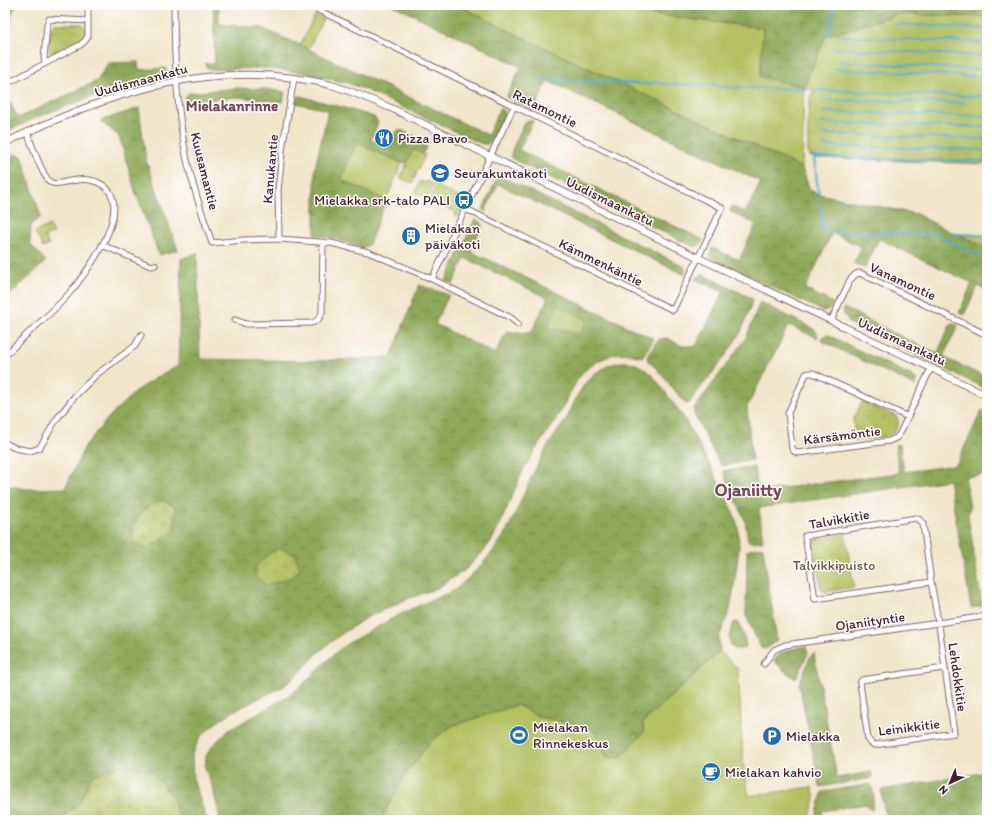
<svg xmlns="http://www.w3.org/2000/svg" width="992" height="825" font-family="Itim,sans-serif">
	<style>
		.grass { fill: #b3c163; stroke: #7e7047 }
		.forest { fill: url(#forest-crowns); stroke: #6c6342 }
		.wetland { fill: url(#wetland-marsh); stroke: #7e7047 }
		.park { fill: url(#park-crowns); stroke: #7e7047 }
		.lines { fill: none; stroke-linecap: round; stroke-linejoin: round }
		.stream { stroke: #52a7ce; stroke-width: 2 }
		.minor-casing { stroke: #846463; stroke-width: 7 }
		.tertiary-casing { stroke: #846463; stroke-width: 8 }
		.minor { stroke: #fff; stroke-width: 5 }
		.tertiary { stroke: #fff; stroke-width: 6 }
		.labels { text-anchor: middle; stroke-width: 3; stroke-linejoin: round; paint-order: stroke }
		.street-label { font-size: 14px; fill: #4a1f2b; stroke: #fff }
		.poi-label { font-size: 14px; fill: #4a1f2b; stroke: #fff; text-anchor: start }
		.park-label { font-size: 14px; fill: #6f583f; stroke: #fff }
		.neighbourhood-label { font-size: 15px; font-weight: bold; fill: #7b485b; stroke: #fff }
		.district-label { font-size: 18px; font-weight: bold; fill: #7b485b; stroke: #fff }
	</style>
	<defs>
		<pattern id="forest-crowns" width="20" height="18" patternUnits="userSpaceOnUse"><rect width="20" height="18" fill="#8ea759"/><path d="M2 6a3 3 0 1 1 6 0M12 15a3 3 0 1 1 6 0" fill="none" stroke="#76874a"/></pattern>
		<pattern id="wetland-marsh" width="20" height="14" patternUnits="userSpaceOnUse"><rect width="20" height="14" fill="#b3c163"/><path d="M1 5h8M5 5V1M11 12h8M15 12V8" fill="none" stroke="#9ba556"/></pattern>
		<pattern id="park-crowns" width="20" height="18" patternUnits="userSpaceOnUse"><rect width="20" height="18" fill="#b3c163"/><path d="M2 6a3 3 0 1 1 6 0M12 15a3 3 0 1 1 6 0" fill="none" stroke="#9ba556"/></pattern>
	</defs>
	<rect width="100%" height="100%" fill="#fff"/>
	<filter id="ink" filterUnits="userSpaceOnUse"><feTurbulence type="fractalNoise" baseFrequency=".025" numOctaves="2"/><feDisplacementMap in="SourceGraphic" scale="8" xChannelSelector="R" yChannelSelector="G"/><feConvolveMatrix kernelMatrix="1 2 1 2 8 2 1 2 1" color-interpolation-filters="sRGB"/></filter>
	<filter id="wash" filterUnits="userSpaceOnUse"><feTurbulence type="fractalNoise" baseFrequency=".012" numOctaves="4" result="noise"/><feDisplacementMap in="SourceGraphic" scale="16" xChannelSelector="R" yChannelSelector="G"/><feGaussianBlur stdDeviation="0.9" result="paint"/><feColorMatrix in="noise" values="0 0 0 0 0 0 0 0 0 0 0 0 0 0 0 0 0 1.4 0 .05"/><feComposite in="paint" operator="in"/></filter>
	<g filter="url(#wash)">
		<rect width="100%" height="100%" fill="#f1e5ca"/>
		<path class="grass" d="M458,5H591L595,7L826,36L898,14L987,17V164L815,158L808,154C808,138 806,102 814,89L804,88L802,168L526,39Z
			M315,15L323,19L308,50L300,45Z
			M356,143L402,163L386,200L341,180Z
			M420,181L425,183L426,181L434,185L425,203L423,202L425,197L415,193Z
			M436,186L461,198C466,203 461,210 458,215L454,217L456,212L432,201L430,205L428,204Z
			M958,234L987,236V248Z
			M720,651L738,669L744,770L749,796L812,787L815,799L809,820H380L405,775L431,741L452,726L517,705L539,717L579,725L594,731L600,739L606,757Z"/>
		<path class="forest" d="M5,5H17L12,13L5,73Z
			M213,5H219V24L262,28L300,45L488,135L500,108C503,110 504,110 504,114C504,120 493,140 488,144H482L368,91L348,83L300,72L261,68L209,70L205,64L215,63Z
			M393,5H458L526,39L802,168L810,190L819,194L916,214L951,232L958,234L987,248V290L978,286L964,315L959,313L972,283L879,239L865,268L854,263L862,247L832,233L805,289L833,303C830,309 829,312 823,311L713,259L710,256L712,248L739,260L756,224L729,211L732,206L745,213L761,182L548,81L534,110L506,97L521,67Z
			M591,5H987V17L898,14L826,36L804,87L760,77L763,28L595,7Z
			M138,62L139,70L166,68L167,74L161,77L110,90L43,115L5,132V93L18,118L97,81L108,63Z
			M235,88L265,89L285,92L283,102L237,97L185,102V97L189,93Z
			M300,96L345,108L374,117L378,122L371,140L388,148L397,131L400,130L417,137L427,147L422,154L413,150L408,162L402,163L356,143L341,180L386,200L369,244L365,247L361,248L336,239L315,235V169L328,110L295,103L297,98Z
			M139,108L146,160L178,250L159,255L135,191L119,136L100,121Z
			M527,120L533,121L519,150L703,240C700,246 698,247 692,246L514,160C510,157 511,154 512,150L524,123Z
			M15,154L22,156L41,217L31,225L30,244L46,261L5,300V159Z
			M502,177L685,267V275L498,184L485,212L483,209L497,178Z
			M475,219L483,224L470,251L654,339L642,357L625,353L614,354L598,361L583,372L577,380L559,414L524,468L498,529L490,543L483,552L465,570L437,588L405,600L364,619L336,638L319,652L299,673L284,686L232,712L217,722L201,736L192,754L193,779L207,820H179L173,797L92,776L79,804L57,820H5V485L26,489L65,488L85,446L110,416L138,389L159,376L178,366L181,259L197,253L200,359L316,361L391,357L419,285L449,295L435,324L495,354L507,331L531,333L548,298L465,258L453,284L446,281Z
			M702,274L753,299L741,332L726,355L689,403L686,404L656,368L648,361L647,357L655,344L660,339L667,338L682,346H696L723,292L695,279Z
			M760,302L814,329L818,335L817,338L789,325L747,407L752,460L721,466L694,414V409L746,338Z
			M844,308L937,354L951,323L958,326L943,357L987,378V389L851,324L848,322V319C843,316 843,314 844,308Z
			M828,335L914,377L917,381L915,386L820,340L823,336Z
			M621,362H630L638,365L646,370L654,377L683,416L713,471L733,512L738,526L739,549L734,587L730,610L719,637L720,651L643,722L644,732L620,758L606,757L600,739L594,731L579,725L539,717L517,705L452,726L431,741L406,774L380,820H220L213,788L205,768L206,756L212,746L229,730L290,695L300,687L334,654L348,643L406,611L455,590L466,580L480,567L493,551L505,534L515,514L532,476L547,447L567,418L577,396L586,382L594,374L609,365Z
			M982,410L987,412V474L965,477L970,509L968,515L982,606L971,608L949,480L759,508L763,541L751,542L748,540L745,520L723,471L754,467L759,491L899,473L895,445H900L904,472L956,465Z
			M763,547L777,640L766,649L762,648L758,642L746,616L747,551L750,549Z
			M734,622H737C742,629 746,639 746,647C739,650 737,651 731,646L729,637Z
			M806,646L808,653L796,679L783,670L774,661C782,649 793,649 806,646Z
			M814,653L837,778L871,772L873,778L820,787L799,684L810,657Z
			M987,772V820H886L881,790Z
			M871,784L874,796L872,811L866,804L822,811L823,820H815L821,798L822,792Z"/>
		<path class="wetland" d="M163,500L175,507L174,531L148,549L133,543L132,527L146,508Z
			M281,548L295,555L300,570L286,580L265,584L256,577V566L270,553Z
			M121,766L151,771L173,797L179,820H57L79,804L92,776Z"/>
		<path class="park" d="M55,24H82C99,37 65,50 57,55C54,55 53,56 51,54C47,50 50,30 52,27C53,26 54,25 55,24Z
			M413,150L425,155L412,183L400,178Z
			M50,225L54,233L45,237L49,245L43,248L35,232Z
			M558,305L587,320L580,334L548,327Z
			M862,402L896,416C898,419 899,421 898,425C897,428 895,431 893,433C886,438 864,439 855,440L853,420Z
			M845,534L854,587L825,592L821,589L813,544L818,539Z"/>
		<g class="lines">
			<path class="stream" d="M896,24L987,29
				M828,34L835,5
				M839,36L987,43
				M832,48L987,56
				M838,61L987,70
				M835,69L987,77
				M538,79L650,84L656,82L663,84L707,85L715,84L720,87L808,89
				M817,90L987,97
				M822,100L965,103
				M823,112L987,116
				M819,123L987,127
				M821,134L987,139
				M823,146L987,150
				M811,157L987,161
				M814,158L819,197
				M820,206L823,231L934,234L987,260
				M953,234L987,235
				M979,820L987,819"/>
		</g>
	</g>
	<g filter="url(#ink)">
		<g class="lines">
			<g class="minor-casing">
				<path id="minor" d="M174,5C174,55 176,106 186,155C192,185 202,214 212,243L244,240L279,239L331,243L368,252L432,279L511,318L518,324
					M308,5L722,208L673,310L466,209
					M45,63L44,58L47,25L49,19L88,21
					M12,81L80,45L85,41L88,36V5
					M279,239L278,190L283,144L294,78
					M102,245L151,266L155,265
					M432,279L514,106
					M235,320L246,324L312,323C318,321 320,318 322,312L323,242
					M831,321L850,280L856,274L860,273L987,335
					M5,356C24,335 47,318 66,297C85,276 142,201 97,182C88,178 79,179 70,181C64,182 58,185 52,183C43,180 31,142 27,132
					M908,417L813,373H809L806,374L788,413L792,448L794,451L798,453L889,441L896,438L899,435L931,368
					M5,443L15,448L25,450L31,451L39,448L42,444L56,420L75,396L96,375L135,346L141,335
					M931,582L815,599L805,536L916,518L920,520L923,524L931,582L940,632L954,733L875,745L871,743L868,739L860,683L862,680L944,668
					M764,664L774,650L785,645L987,616"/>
			</g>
			<g class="tertiary-casing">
				<path id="tertiary" d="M5,143C109,92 215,56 331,85C352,91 371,100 391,108L699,258L931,368L987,396"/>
			</g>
			<use href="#minor" class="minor"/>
			<use href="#tertiary" class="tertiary"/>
		</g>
	</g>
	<defs>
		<g id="restaurant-disc" transform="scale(1)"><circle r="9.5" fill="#1f6fb2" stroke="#fff"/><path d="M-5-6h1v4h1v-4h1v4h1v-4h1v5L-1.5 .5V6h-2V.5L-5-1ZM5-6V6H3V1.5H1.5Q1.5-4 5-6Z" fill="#fff"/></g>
		<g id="school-disc" transform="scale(1)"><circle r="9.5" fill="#1f6fb2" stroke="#fff"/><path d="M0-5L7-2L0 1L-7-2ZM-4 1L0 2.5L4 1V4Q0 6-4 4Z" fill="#fff"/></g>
		<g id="bus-disc" transform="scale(1)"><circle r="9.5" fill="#1f6fb2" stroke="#fff"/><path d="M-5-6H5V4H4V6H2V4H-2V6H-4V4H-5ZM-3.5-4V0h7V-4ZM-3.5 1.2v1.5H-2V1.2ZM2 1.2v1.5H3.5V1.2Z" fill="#fff"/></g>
		<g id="building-disc" transform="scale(1)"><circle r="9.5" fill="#1f6fb2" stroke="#fff"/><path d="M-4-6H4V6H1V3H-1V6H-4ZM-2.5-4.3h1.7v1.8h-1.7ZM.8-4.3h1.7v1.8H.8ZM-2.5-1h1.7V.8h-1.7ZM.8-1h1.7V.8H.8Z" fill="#fff"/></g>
		<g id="stadium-disc" transform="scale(1)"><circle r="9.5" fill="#1f6fb2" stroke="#fff"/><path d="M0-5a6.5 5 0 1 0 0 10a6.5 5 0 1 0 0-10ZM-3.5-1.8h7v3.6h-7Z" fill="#fff"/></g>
		<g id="parking-disc" transform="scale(1)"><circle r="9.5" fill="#1f6fb2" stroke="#fff"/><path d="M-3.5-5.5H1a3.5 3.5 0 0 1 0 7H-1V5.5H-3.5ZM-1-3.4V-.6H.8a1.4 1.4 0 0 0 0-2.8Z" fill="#fff"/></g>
		<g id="cafe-disc" transform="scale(1)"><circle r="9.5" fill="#1f6fb2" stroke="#fff"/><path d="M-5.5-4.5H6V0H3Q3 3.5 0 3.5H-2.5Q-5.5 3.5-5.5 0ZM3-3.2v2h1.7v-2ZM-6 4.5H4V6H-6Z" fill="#fff"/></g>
	</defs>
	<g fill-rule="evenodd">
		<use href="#restaurant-disc" x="384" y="138"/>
		<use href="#school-disc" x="440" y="173"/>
		<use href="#bus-disc" x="464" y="200"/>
		<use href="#building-disc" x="411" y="236"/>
		<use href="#stadium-disc" x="519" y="735"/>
		<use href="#parking-disc" x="772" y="736"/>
		<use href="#cafe-disc" x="711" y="772"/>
	</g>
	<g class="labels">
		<g class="street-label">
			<text transform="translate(141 80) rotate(-15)" y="5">Uudismaankatu</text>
			<text transform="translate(545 108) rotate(26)" y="5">Ratamontie</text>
			<text transform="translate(270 169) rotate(-85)" y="5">Kanukantie</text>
			<text transform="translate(205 171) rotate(76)" y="5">Kuusamantie</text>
			<text transform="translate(610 201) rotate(26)" y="5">Uudismaankatu</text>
			<text transform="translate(601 262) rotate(26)" y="5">Kämmenkäntie</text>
			<text transform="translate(903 281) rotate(25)" y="5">Vanamontie</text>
			<text transform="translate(902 341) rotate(25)" y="5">Uudismaankatu</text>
			<text transform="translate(842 435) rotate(-7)" y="5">Kärsämöntie</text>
			<text transform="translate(839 519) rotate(-10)" y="5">Talvikkitie</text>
			<text transform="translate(870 621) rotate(-8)" y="5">Ojaniityntie</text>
			<text transform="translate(958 677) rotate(82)" y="5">Lehdokkitie</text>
			<text transform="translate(909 727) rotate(-7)" y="5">Leinikkitie</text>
		</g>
		<g class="poi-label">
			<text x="398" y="143">Pizza Bravo</text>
			<text x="454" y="178">Seurakuntakoti</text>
			<text x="450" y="205" text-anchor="end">Mielakka srk-talo PALI</text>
			<text x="425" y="233">Mielakan<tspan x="425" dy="16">päiväkoti</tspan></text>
			<text x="533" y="732">Mielakan<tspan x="533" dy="16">Rinnekeskus</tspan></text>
			<text x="786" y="741">Mielakka</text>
			<text x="725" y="777">Mielakan kahvio</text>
		</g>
		<g class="park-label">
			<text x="834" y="570">Talvikkipuisto</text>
		</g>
		<g class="neighbourhood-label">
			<text x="232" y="111">Mielakanrinne</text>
		</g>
		<g class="district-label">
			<text x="748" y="496">Ojaniitty</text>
		</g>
	</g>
	<rect width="992" height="825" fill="none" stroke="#fff" stroke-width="20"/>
	<g transform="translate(950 783) rotate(224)" stroke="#ffffff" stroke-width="3" paint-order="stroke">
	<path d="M0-3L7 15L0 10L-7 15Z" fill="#4a1f2b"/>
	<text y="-6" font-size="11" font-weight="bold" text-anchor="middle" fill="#4a1f2b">N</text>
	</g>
</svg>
